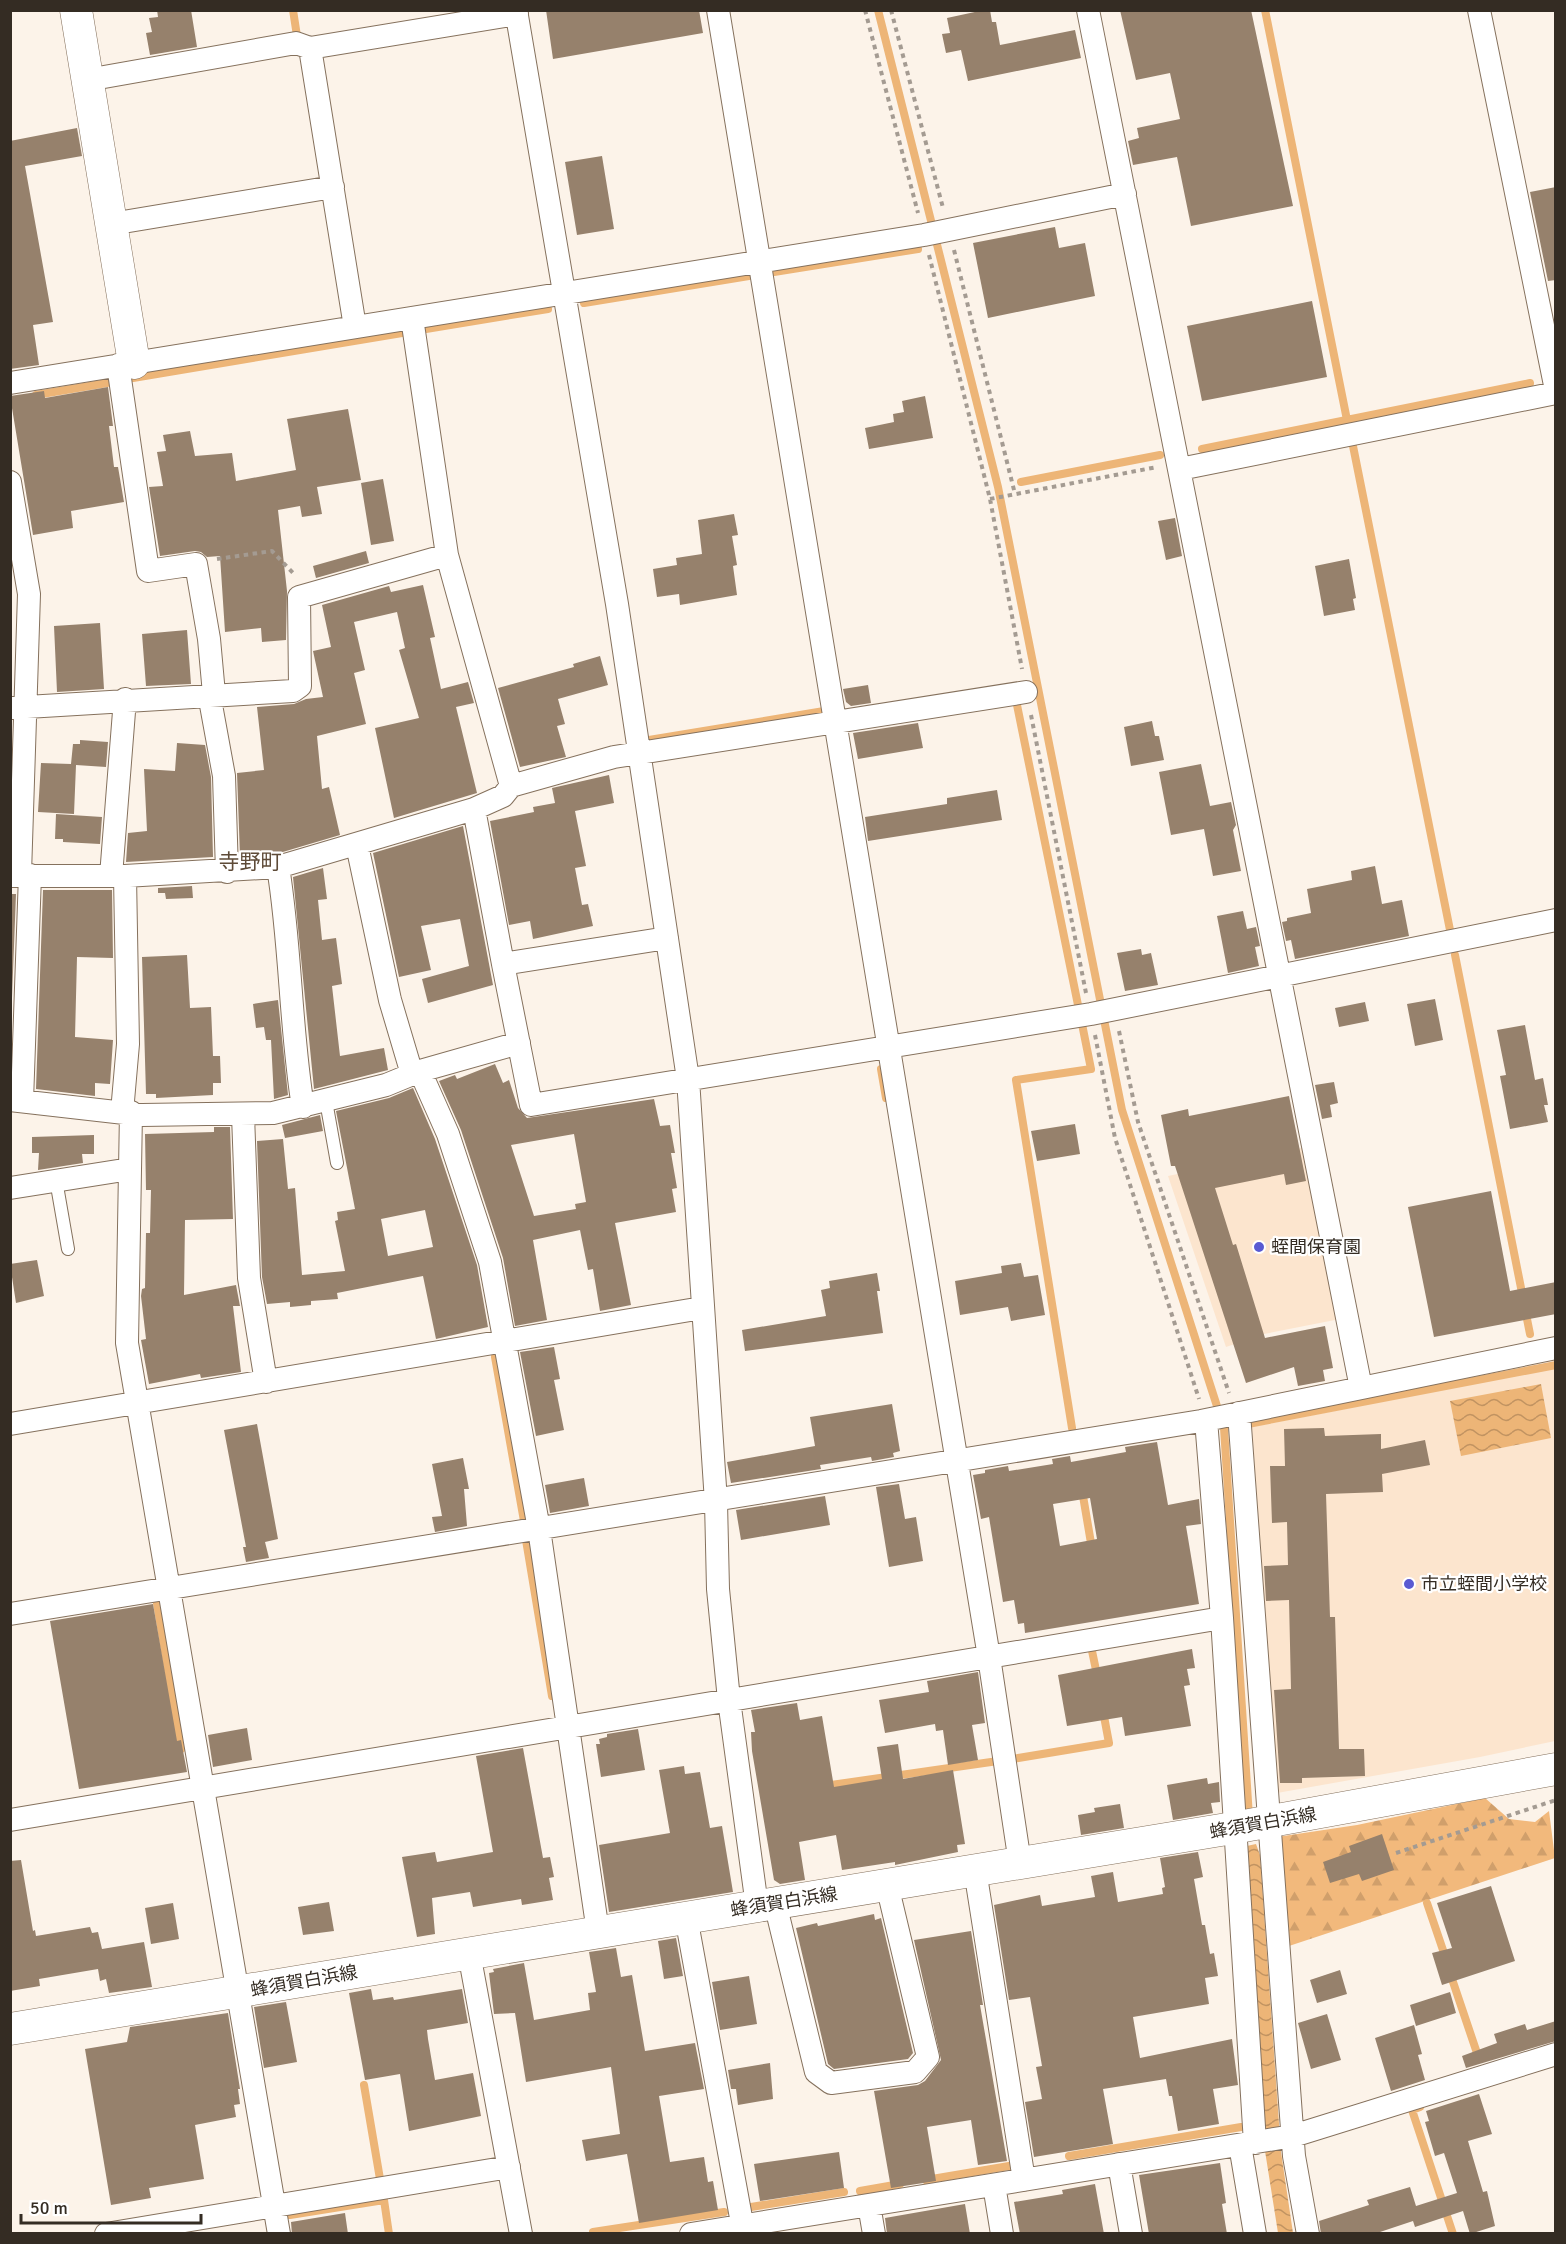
<svg xmlns="http://www.w3.org/2000/svg" width="1566" height="2244" font-family="Signika,'Noto Sans JP',sans-serif">
	<style>
		.built { fill: #fce5ce }
		.forest { fill: url(#forest-firs) }
		.water { fill: url(#water-waves) }
		.lines { fill: none; stroke-linecap: round; stroke-linejoin: round }
		.stream { stroke: #edb577; stroke-width: 8 }
		.building { fill: #96816c; fill-rule: evenodd }
		.lane-casing { stroke: #85715d; stroke-width: 14 }
		.street-casing { stroke: #85715d; stroke-width: 24 }
		.secondary-casing { stroke: #85715d; stroke-width: 33 }
		.path { stroke: #a49b92; stroke-width: 4; stroke-dasharray: 4.5 4.5; stroke-linecap: butt }
		.lane { stroke: #fff; stroke-width: 12 }
		.street { stroke: #fff; stroke-width: 22 }
		.secondary { stroke: #fff; stroke-width: 32 }
		.poi-dot { fill: #595ad2; stroke: #fff; stroke-width: 2 }
		.labels { text-anchor: middle; stroke-width: 4.5; stroke-linejoin: round; paint-order: stroke }
		.poi-label { font-size: 18px; fill: #342c23; stroke: #fff; text-anchor: start }
		.street-label { font-size: 18px; fill: #342c23; stroke: #fff }
		.quarter-label { font-size: 21px; fill: #5e4b38; stroke: #fff }
	</style>
	<defs>
		<pattern id="forest-firs" width="22" height="20" patternUnits="userSpaceOnUse" patternTransform="scale(1.5)"><rect width="22" height="20" fill="#f2b97c"/><path d="M5 1l3.5 6h-7zM16 11l3.5 6h-7z" fill="#d09f6b"/></pattern>
		<pattern id="water-waves" width="16" height="10" patternUnits="userSpaceOnUse" patternTransform="scale(1.5)"><rect width="16" height="10" fill="#edb577"/><path d="M0 5q4-4 8 0t8 0" fill="none" stroke="#c19361"/></pattern>
	</defs>
	<rect width="100%" height="100%" fill="#fcf3e9"/>
	<path class="built" d="M1306,1147L1340,1319L1264,1334L1226,1347L1168,1176Z
		M1555,1368V1741L1480,1757L1277,1793L1252,1427Z"/>
	<path class="forest" d="M1485,1798L1509,1819L1535,1822L1549,1811L1555,1858L1286,1947L1277,1837L1357,1825Z"/>
	<path class="water" d="M1541,1384L1551,1438L1461,1456L1450,1401Z
		M1256,1844L1260,1855L1281,2152L1293,2233H1278L1262,2132L1242,1847Z"/>
	<g class="lines">
		<path class="stream" d="M293,10L297,36
			M878,10L998,487L1122,1110L1224,1428L1249,1817
			M1265,10L1347,420
			M774,272L918,249
			M584,303L755,275
			M426,329L548,309
			M133,378L402,333
			M36,395L107,383
			M1353,446L1450,930
			M1202,449L1530,383
			M1021,482L1160,455
			M1017,705L1078,1005
			M649,740L824,711
			M1455,955L1523,1298
			M881,1069L886,1098
			M1525,1309L1530,1334
			M495,1357L524,1521
			M1248,1424L1556,1365
			M1072,1428L1016,1080L1091,1069L1082,1024
			M1082,1490L1092,1549
			M526,1540L552,1696
			M157,1603L181,1749
			M1091,1646L1097,1675
			M1012,1759L1109,1743L1103,1711
			M824,1786L998,1761
			M1427,1903L1446,1959
			M1450,1973L1479,2059
			M364,2085L380,2179
			M1420,2107L1412,2110L1453,2234
			M1069,2156L1241,2127
			M926,2180L1009,2166
			M860,2191L900,2184
			M751,2207L844,2192
			M290,2215L384,2200L389,2234
			M593,2232L724,2212"/>
	</g>
	<path class="building" d="M157,10H191L197,47L150,55L146,33L152,32L149,18L158,17Z
		M546,10H699L703,33L553,59Z
		M984,10H990L992,22H996L1000,45L1075,30L1081,58L968,81L961,50L946,53L942,34L950,33L947,18Z
		M1120,10H1251L1293,206L1191,226L1177,157L1133,165L1128,141L1139,138L1137,128L1180,119L1170,73L1136,80Z
		M77,128L82,156L25,166L53,322L33,325L39,365L10,369V141Z
		M602,156L614,229L577,235L565,162Z
		M1556,187V280L1548,281L1530,192Z
		M1055,227L1059,248L1085,243L1095,296L988,318L973,243Z
		M1312,301L1327,377L1202,401L1187,326Z
		M108,387L113,426H109L114,467H118L124,502L71,511L73,528L33,535L10,396L44,391L45,398Z
		M925,396L933,438L869,449L865,428L894,422L893,414L904,412L902,401Z
		M348,409L361,480L317,487L322,514L302,517L300,506L278,510L287,591L286,640L262,642L261,628L225,632L220,556L207,557L201,552L195,551L160,556L149,487L163,486L157,452L166,451L163,435L190,431L195,456L232,453L236,481L296,470L287,419Z
		M383,479L394,541L371,545L361,483Z
		M734,514L738,535L732,536L737,565L733,566L737,595L680,605L679,594L657,597L653,569L677,565L676,558L702,554L698,520Z
		M1175,518L1182,556L1166,560L1158,521Z
		M366,551L369,563L316,578L313,566Z
		M1349,559L1356,598L1353,599L1355,610L1324,616L1315,566Z
		M423,585L435,637L430,638L441,689L468,682L474,703L456,707L477,793L394,818L375,728L419,718L399,650L405,648L397,612L354,622L365,670L354,673L366,724L317,736L322,789L329,787L340,835L276,854L240,856L237,773L264,770L257,707L294,704L306,699L323,697L313,651L331,647L322,605L389,586L391,592Z
		M100,623L104,689L57,692L54,626Z
		M187,630L191,684L146,686L142,634Z
		M600,656L608,685L558,699L565,724L557,726L566,757L520,767L498,688L574,667L573,664Z
		M868,685L871,703L851,706L846,702L843,689Z
		M1152,721L1155,736H1159L1164,760L1131,766L1124,727Z
		M918,723L923,748L858,759L853,733Z
		M80,740L108,742L106,767L76,765L74,814L38,812L41,763L71,764L73,744H80Z
		M177,743L205,745L211,777L213,857L126,862L128,833L147,831L144,769L175,771Z
		M1201,764L1210,806L1231,802L1236,825L1233,830L1241,871L1213,876L1204,829L1171,835L1159,772Z
		M609,775L614,803L575,811L586,866L575,868L582,905L588,904L593,926L533,939L530,921L509,925L490,821L534,812L533,807L555,803L552,788Z
		M997,790L1002,820L868,841L865,817L947,804V798Z
		M56,814L102,817L100,844L63,842V839H55Z
		M463,826L493,985L428,1003L422,979L469,966L460,919L421,926L431,970L399,977L373,853Z
		M1375,866L1382,904L1402,900L1409,936L1295,959L1291,940L1286,941L1282,922L1287,921V918L1311,913L1307,889L1352,880L1351,871Z
		M323,868L327,899L318,900L322,940L336,938L342,984L332,986L340,1056L384,1048L388,1070L314,1089L293,877Z
		M192,886L193,898L166,899L165,893H158V888Z
		M43,890H112L113,958L77,957L75,1037L113,1040L110,1084L95,1083V1096L36,1089Z
		M10,894H16L12,998H10Z
		M1243,911L1247,929L1256,927L1260,946L1255,947L1259,966L1228,973L1217,916Z
		M1141,949L1142,955L1151,953L1158,985L1125,991L1117,953Z
		M187,955L190,1008L211,1007L213,1056H220L221,1083H213V1095L156,1098V1094H146L142,957Z
		M1435,999L1443,1040L1415,1046L1407,1004Z
		M278,1000L288,1095L274,1099L271,1040H266L264,1027L256,1028L253,1004Z
		M1365,1002L1369,1021L1339,1027L1335,1008Z
		M1525,1025L1535,1080L1543,1078L1548,1105H1544L1548,1122L1510,1129L1500,1076L1506,1075L1497,1030Z
		M495,1064L503,1083L509,1080L518,1108L527,1118L654,1099L660,1126L670,1125L675,1153H671L677,1188L672,1189L676,1212L615,1223L631,1305L600,1311L593,1269L588,1270L580,1230L533,1240L547,1320L515,1326L503,1258L461,1130L439,1081L455,1075L457,1079ZM574,1134L586,1202L575,1204L576,1209L534,1216L511,1145Z
		M1334,1082L1338,1103L1330,1105L1332,1117L1322,1119L1315,1085Z
		M413,1088L435,1139L477,1265L488,1327L436,1339L423,1276L337,1293L338,1299L311,1301V1305L290,1307V1302L267,1304L262,1277L257,1141L283,1139L288,1189L295,1188L302,1275L345,1271L335,1221L338,1220L337,1212L355,1209L336,1111L389,1098ZM425,1210L433,1247L388,1256L381,1219Z
		M1289,1096L1306,1181L1286,1185L1284,1174L1215,1188L1233,1245L1236,1244L1265,1338L1325,1326L1333,1368L1323,1370L1325,1381L1298,1386L1294,1367L1246,1383L1175,1166H1171L1161,1115L1188,1109L1189,1116Z
		M320,1115L323,1131L285,1138L282,1125Z
		M1075,1124L1080,1154L1037,1161L1031,1131Z
		M214,1127H230L233,1219L185,1220L184,1295L236,1285L240,1306H233L241,1372L201,1378L200,1374L149,1384L141,1340L146,1339L141,1296L142,1289L145,1288L146,1233H150L151,1190H146L145,1134L214,1132Z
		M94,1135V1154H82L83,1163L38,1170L39,1153H32V1137Z
		M1491,1191L1510,1291L1556,1282V1314L1434,1337L1408,1207Z
		M37,1260L44,1296L16,1303L10,1264Z
		M1021,1263L1024,1277L1038,1275L1045,1315L1011,1321L1008,1307L960,1315L955,1281L1002,1273L1001,1266Z
		M877,1273L880,1291H877L883,1333L745,1351L742,1330L826,1316L821,1290L830,1288L829,1281Z
		M554,1347L560,1379L554,1380L564,1430L536,1436L520,1352Z
		M892,1404L900,1451L893,1453L894,1457L872,1461L871,1457L820,1465L821,1469L731,1483L727,1462L815,1446L810,1417Z
		M257,1424L278,1539L265,1542L269,1558L246,1562L243,1547H246L224,1430Z
		M1324,1428L1325,1436L1381,1434V1449L1425,1440L1430,1465L1382,1474L1383,1492L1326,1494L1330,1617H1335L1339,1749H1364L1365,1776L1302,1778V1783H1280L1274,1690L1291,1689L1289,1600L1266,1601L1264,1566L1288,1565L1287,1522L1272,1523L1270,1466H1285L1284,1429Z
		M1157,1442L1168,1505L1199,1499L1201,1524L1186,1526L1199,1604L1025,1633L1024,1623L1018,1624L1014,1600L1003,1602L989,1517L981,1519L973,1475L985,1473V1470L1008,1466L1009,1471L1053,1464L1052,1459L1070,1456L1071,1462L1126,1452L1125,1447ZM1090,1498L1097,1539L1060,1546L1053,1504Z
		M463,1458L469,1489H464L467,1526L435,1532L432,1517L442,1516L432,1464Z
		M584,1478L589,1506L550,1513L545,1485Z
		M899,1484L905,1519L916,1517L923,1561L889,1567L876,1487Z
		M825,1496L830,1525L741,1540L736,1510Z
		M153,1604L177,1741L181,1740L187,1772L79,1789L50,1621Z
		M1192,1649L1195,1668L1187,1669L1190,1685L1184,1686L1191,1726L1125,1736L1122,1717L1067,1726L1058,1675Z
		M978,1672L985,1723L972,1725L978,1760L948,1765L943,1730L936,1731L935,1724L885,1733L879,1700L929,1692L927,1681Z
		M797,1703L800,1720L822,1716L834,1787L882,1779L877,1747L898,1744L903,1779L953,1770L965,1844L957,1845L958,1852L895,1865V1862L842,1870L836,1835L799,1842L805,1880L780,1884L774,1880L752,1751L751,1732H755L751,1710Z
		M247,1728L252,1760L213,1767L208,1735Z
		M638,1729L645,1770L601,1777L596,1744H600L599,1739L607,1737V1734Z
		M523,1748L543,1858L550,1857L554,1877L549,1878L553,1900L522,1905L521,1899L473,1907L470,1892L432,1898L435,1934L417,1937L402,1857L435,1852L437,1862L493,1852L476,1756Z
		M684,1766L685,1774L700,1772L710,1828L722,1826L733,1892L609,1912L599,1845L670,1833L659,1770Z
		M1207,1778L1208,1784L1219,1782L1220,1802L1211,1803L1213,1813L1173,1820L1167,1785Z
		M1120,1804L1124,1828L1081,1835L1078,1815L1095,1812L1094,1808Z
		M1382,1834L1394,1870L1362,1881L1359,1874L1330,1883L1323,1862L1351,1852L1349,1846Z
		M1198,1852L1203,1877L1194,1879L1202,1925H1205L1210,1954L1214,1953L1218,1976L1205,1978L1209,2004L1133,2017L1140,2058L1232,2039L1238,2085L1213,2089L1219,2124L1178,2131L1172,2096H1169L1166,2079L1103,2089L1113,2144L1034,2157L1025,2102L1042,2099L1036,2067L1042,2066L1030,1997L1009,2000L994,1905L1040,1895L1042,1906L1095,1897L1091,1876L1113,1872L1118,1902L1163,1894L1162,1888L1165,1887L1160,1858Z
		M21,1860L33,1931L35,1930L36,1936L90,1927L92,1933L98,1932L102,1949L144,1942L152,1987L109,1993L106,1979L100,1981L98,1969L39,1979L40,1986L10,1991V1861Z
		M1491,1886L1515,1961L1442,1985L1432,1953L1452,1948L1437,1903Z
		M329,1902L334,1931L303,1935L298,1907Z
		M173,1903L179,1939L151,1944L145,1908Z
		M874,1914L875,1920L881,1918L913,2053L908,2059L834,2069L828,2064L796,1928L817,1923L818,1926Z
		M971,1931L983,2005H980L1007,2161L978,2165L971,2120L927,2127L936,2181L891,2188L874,2091L918,2085L925,2081L941,2060L914,1940Z
		M676,1938L683,1976L664,1979L658,1941Z
		M616,1948L621,1977L632,1975L645,2051L695,2043L704,2089L659,2096L670,2162L704,2157L708,2182L713,2181L718,2210L639,2223L627,2154L586,2161L582,2140L620,2134L611,2067L526,2082L515,2013L494,2014L489,1973L494,1972L493,1969L524,1963L534,2020L590,2010L588,1993L596,1992L589,1952Z
		M1340,1970L1347,1994L1317,2003L1310,1980Z
		M749,1976L757,2024L720,2030L712,1982Z
		M371,1989L373,2000L393,1997L394,2000L462,1989L468,2023L427,2030L428,2039L435,2080L473,2073L481,2116L409,2131L400,2074L365,2080L349,1993Z
		M1450,1992L1456,2013L1416,2026L1410,2005Z
		M286,2002L297,2062L264,2068L254,2007Z
		M228,2013L240,2089H238L240,2104L234,2105L236,2117L195,2125L204,2179L149,2188L151,2198L111,2205L85,2049L127,2042L130,2027Z
		M1327,2014L1341,2060L1311,2069L1298,2023Z
		M1556,2021V2041L1466,2068L1462,2056L1497,2043L1494,2034L1525,2024L1527,2030Z
		M1414,2025L1422,2054L1418,2055L1425,2080L1391,2091L1375,2038Z
		M770,2063L773,2099L738,2105L736,2089H731L728,2070Z
		M1479,2094L1492,2134L1468,2141L1483,2192L1487,2191L1495,2226L1470,2234L1463,2211L1415,2227L1413,2221L1374,2234H1321L1319,2221L1369,2205L1367,2200L1410,2187L1416,2206L1457,2193L1444,2153L1435,2156L1425,2122L1429,2121L1426,2111Z
		M839,2152L844,2188L760,2201L754,2164Z
		M1220,2163L1226,2203L1222,2204L1227,2234H1149L1139,2175Z
		M1095,2184L1104,2234H1020L1014,2202L1063,2194L1062,2190Z
		M965,2204L970,2234H887L885,2218Z
		M345,2213L348,2234H292L291,2222Z"/>
	<g class="lines">
		<g class="lane-casing">
			<path id="lane" d="M326,1101L337,1163
				M56,1180L68,1249"/>
		</g>
		<g class="street-casing">
			<path id="street" d="M516,10L617,604L688,1079L716,1502L718,1589L729,1700L757,1906
				M718,10L989,1657L1020,1863
				M1088,10L1361,1388
				M1479,10L1556,390
				M310,48L355,327
				M87,80L296,43L310,48L517,14
				M111,224L333,187
				M412,318L447,555L511,786
				M118,365L148,571L196,564L209,639L214,694
				M10,383L924,235L1125,194
				M1180,469L1556,393
				M10,482L29,594L20,874
				M209,694L224,776L227,872
				M10,708L293,691L300,686L299,597L447,555
				M474,809L503,964
				M357,845L390,1000L412,1074
				M278,867C291,946 290,1027 303,1107
				M10,876H125L278,867L474,809L503,796L511,786L614,757L1026,692
				M111,876L125,699
				M667,938L503,964L531,1105L1091,1014L1556,920
				M420,1071L448,1134L490,1262L539,1529L598,1932
				M10,1100L142,1115L273,1113L386,1085L420,1071L519,1043
				M22,1101L30,875
				M122,1112L128,1044L125,876
				M131,1112L127,1343L279,2234
				M243,1115L249,1278L266,1382
				M10,1188L130,1169
				M1239,1413L1294,2156L1308,2234
				M1206,1420L1222,1618L1255,2143
				M10,1424L702,1308
				M10,1614L1201,1421L1556,1348
				M10,1820L1222,1618
				M975,1870L1024,2180
				M775,1903L816,2072L831,2083L915,2072L928,2057L887,1885
				M686,1917L744,2234
				M469,1953L521,2234
				M1240,2145L1255,2234
				M1119,2164L1131,2234
				M994,2185L1002,2234
				M869,2205L874,2234
				M106,2234L509,2167
				M691,2234L1293,2136L1556,2054"/>
		</g>
		<g class="secondary-casing">
			<path id="secondary" d="M76,10L134,363
				M10,2029L1233,1828L1556,1769"/>
		</g>
		<path class="path" d="M865,10L918,213
			M891,10L943,208
			M954,250L1015,494
			M929,255L990,499L1022,669
			M990,499L1157,467
			M217,559L272,551L295,575
			M1031,715L1086,993
			M1119,1031L1138,1122L1229,1393
			M1095,1035L1115,1138L1199,1399
			M1396,1853L1556,1800"/>
		<use href="#lane" class="lane"/>
		<use href="#street" class="street"/>
		<use href="#secondary" class="secondary"/>
	</g>
	<g class="poi-dot">
		<circle cx="1259" cy="1247" r="6"/>
		<circle cx="1409" cy="1584" r="6"/>
	</g>
	<g class="labels">
		<g class="poi-label">
			<text x="1271" y="1253">蛭間保育園</text>
			<text x="1421" y="1590">市立蛭間小学校</text>
		</g>
		<g class="street-label">
			<text transform="translate(1263 1823) rotate(-10)" y="6">蜂須賀白浜線</text>
			<text transform="translate(784 1902) rotate(-9)" y="6">蜂須賀白浜線</text>
			<text transform="translate(304 1981) rotate(-10)" y="6">蜂須賀白浜線</text>
		</g>
		<g class="quarter-label">
			<text x="250" y="869">寺野町</text>
		</g>
	</g>
	<rect width="1566" height="2244" fill="none" stroke="#342c23" stroke-width="24"/>
	<path d="M21 2214v9h180v-9" fill="none" stroke="#342c23" stroke-width="3"/>
	<text x="30" y="2214" font-size="18" fill="#342c23" stroke="#ffffff" stroke-width="4.5" paint-order="stroke">50 m</text>
</svg>
